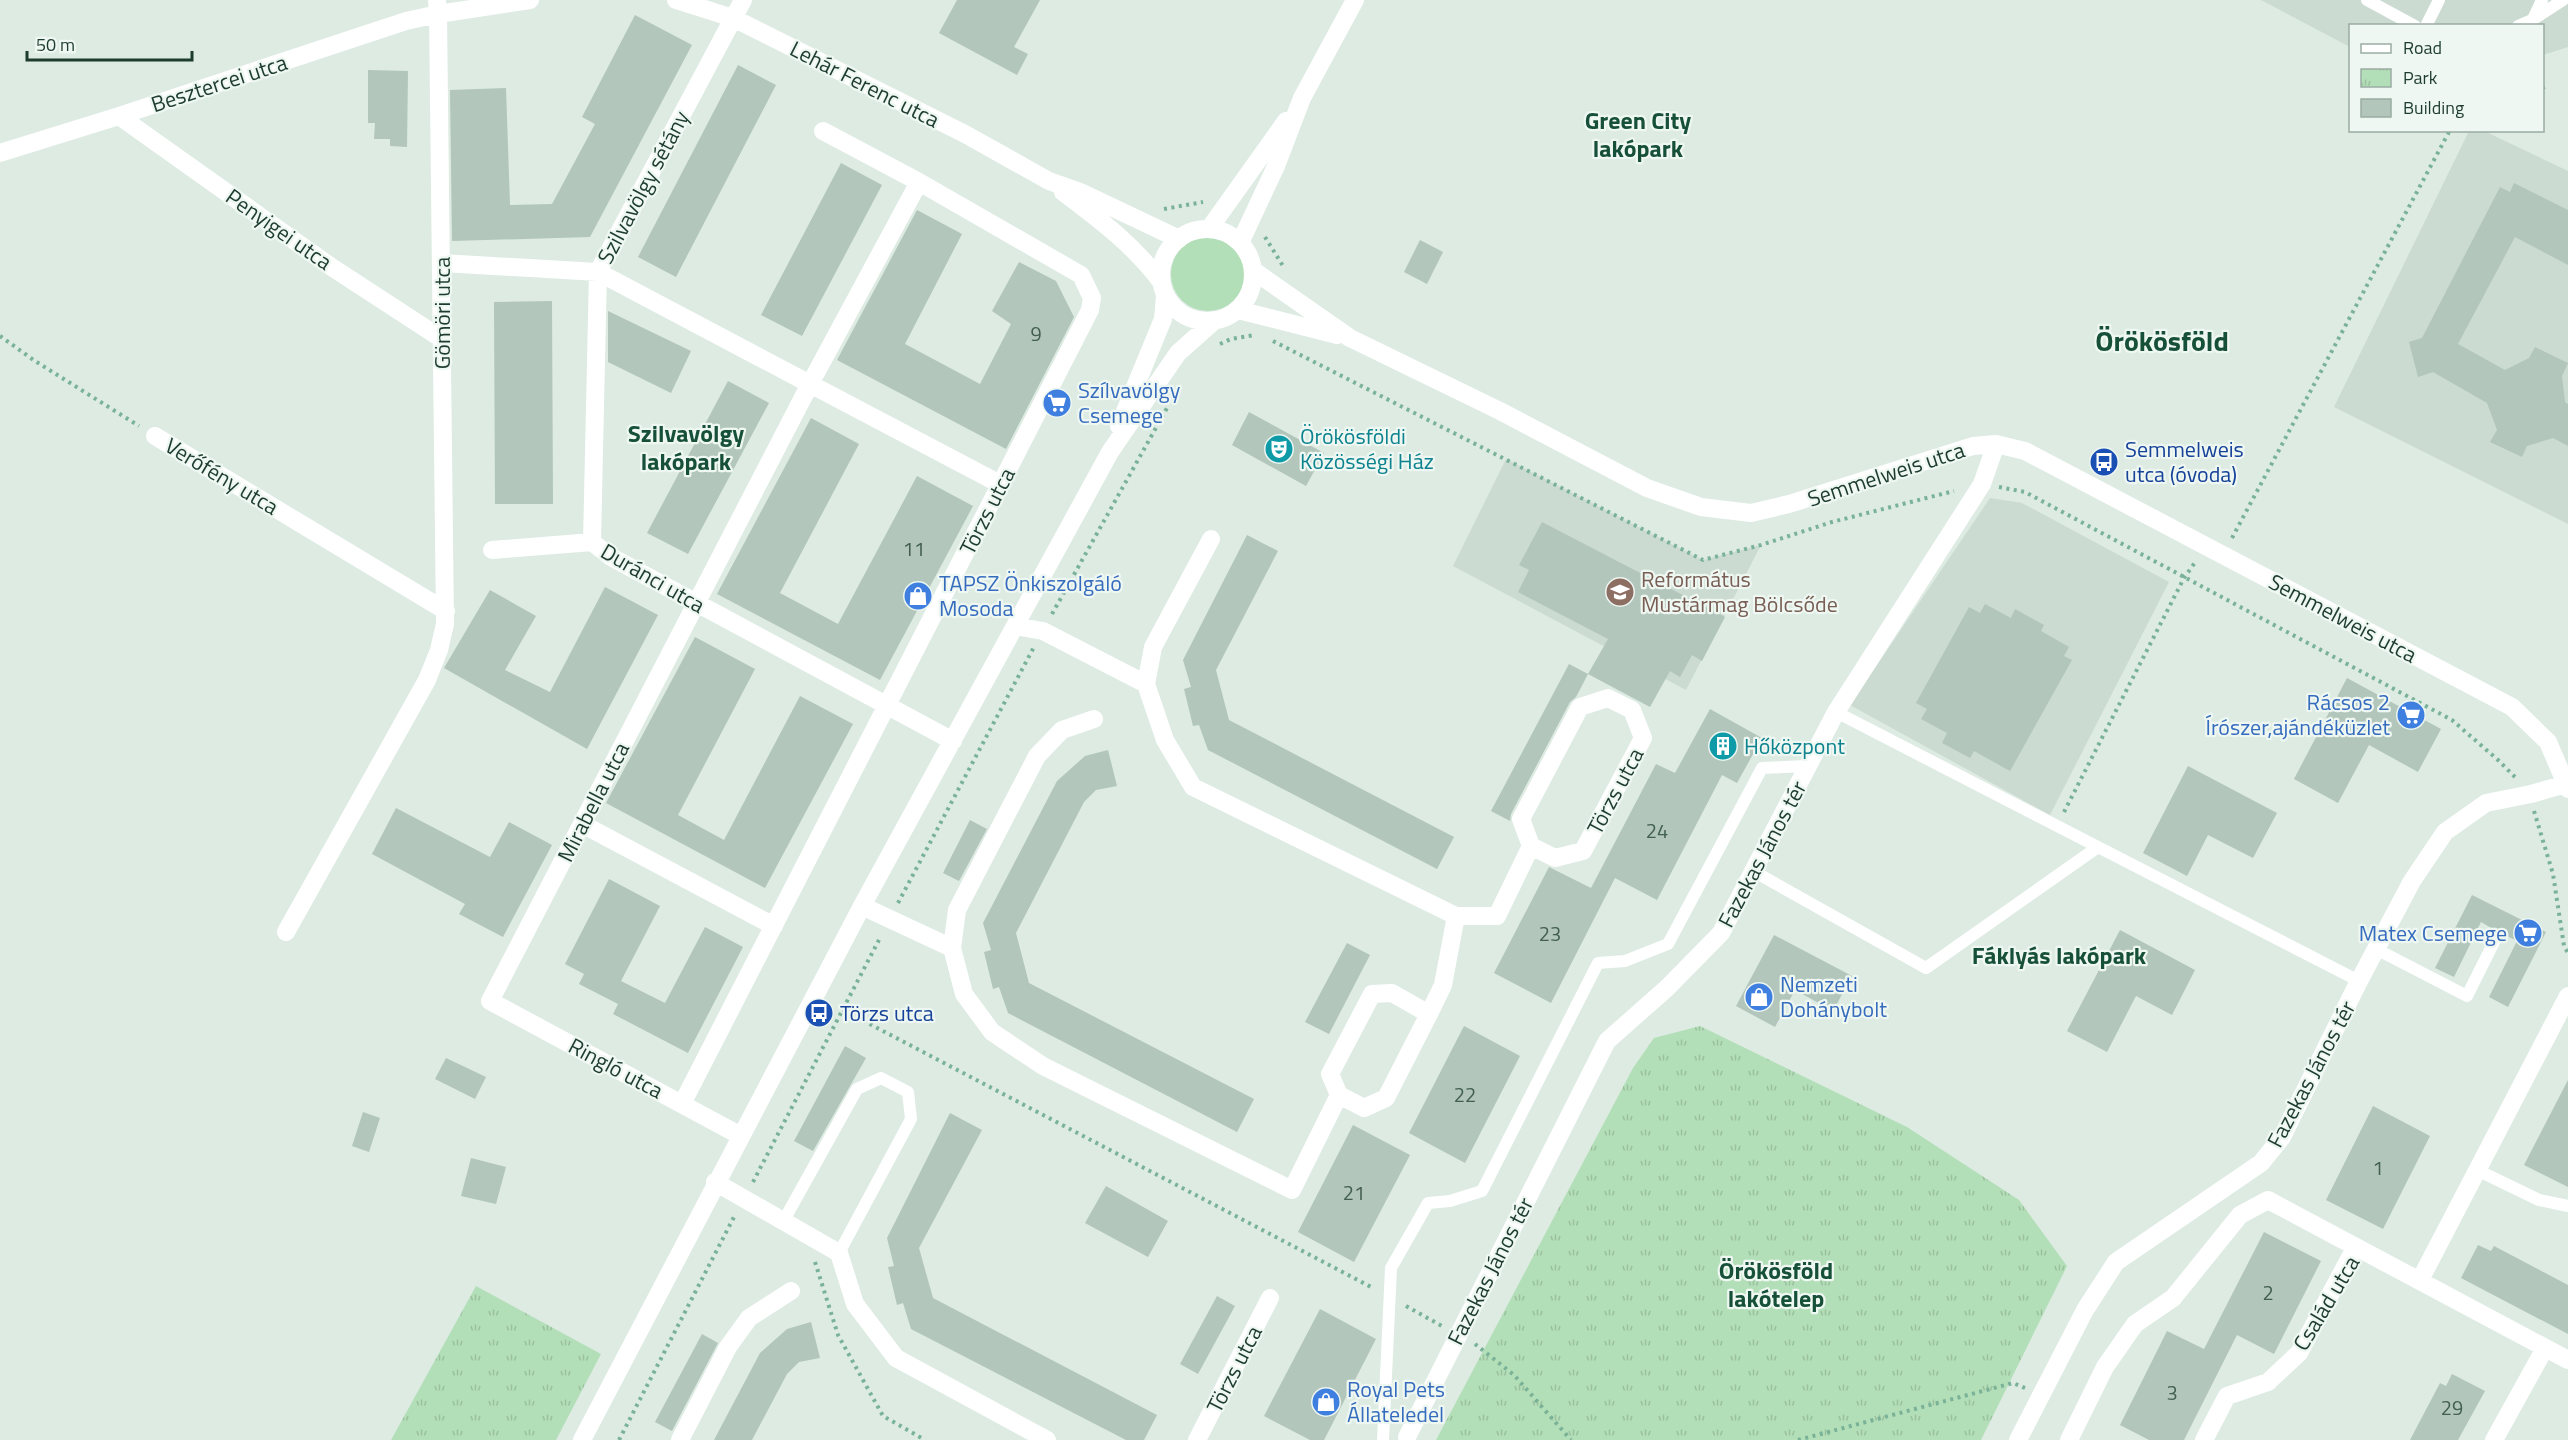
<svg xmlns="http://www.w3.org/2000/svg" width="2568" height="1440" font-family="'Titillium Web',sans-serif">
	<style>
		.built { fill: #cbdbd1 }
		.grass { fill: #b3dfb8 }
		.park { fill: url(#park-tufts) }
		.building { fill: #b2c6bb }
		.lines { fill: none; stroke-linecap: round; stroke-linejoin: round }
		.path { stroke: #7ab298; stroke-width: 4; stroke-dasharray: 3 4.5; stroke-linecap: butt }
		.lane { stroke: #fff; stroke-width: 12 }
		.street { stroke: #fff; stroke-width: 18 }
		.labels { text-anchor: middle; stroke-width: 4.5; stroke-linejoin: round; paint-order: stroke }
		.number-label { font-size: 20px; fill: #425e52 }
		.street-label { font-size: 22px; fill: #1d3c2f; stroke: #eef7f1 }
		.shop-label { font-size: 22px; fill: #366cbe; stroke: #eef7f1; text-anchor: start }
		.culture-label { font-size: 22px; fill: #0d838f; stroke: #eef7f1; text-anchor: start }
		.transit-label { font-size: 22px; fill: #164399; stroke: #eef7f1; text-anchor: start }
		.education-label { font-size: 22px; fill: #785e54; stroke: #eef7f1; text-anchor: start }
		.neighbourhood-label { font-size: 24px; font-weight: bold; fill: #175039; stroke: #eef7f1 }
		.district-label { font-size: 28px; font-weight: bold; fill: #175039; stroke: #eef7f1 }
	</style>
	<defs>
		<pattern id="park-tufts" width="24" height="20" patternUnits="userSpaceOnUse" patternTransform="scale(1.5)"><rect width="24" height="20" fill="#b3dfb8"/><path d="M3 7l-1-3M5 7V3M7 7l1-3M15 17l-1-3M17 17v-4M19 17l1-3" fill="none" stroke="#9ac09e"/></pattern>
	</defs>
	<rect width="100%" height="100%" fill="#ddebe3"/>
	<path class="built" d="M2261,0H2568V47L2543,55L2542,26H2350V47Z
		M2469,131H2484L2568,171V524L2334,407Z
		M1506,459L1703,560L1761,545L1686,690L1453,566Z
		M1990,498L2022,503L2169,582L2050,815L1850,705Z"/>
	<path class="grass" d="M1171 274a37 37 0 1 1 74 0a37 37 0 1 1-74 0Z"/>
	<path class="park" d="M1700,1026L1907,1127L2019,1200L2067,1266L1981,1440H1436L1633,1068L1654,1038Z
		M476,1286L601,1354L556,1440H391Z"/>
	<path class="building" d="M957,0H1040L1014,47L1028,54L1017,75L939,33Z
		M635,15L692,45L590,237L452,241L450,90L506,88L510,205L552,204L595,124L582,117Z
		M738,65L776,85L676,277L638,257Z
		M368,70L408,71L407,147L390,146V139H374L375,123H368Z
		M841,163L882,185L802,336L761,315Z
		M2514,183L2568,210V265L2515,237L2458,344L2505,370L2529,358L2535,347L2568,363L2562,376L2565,402L2568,404V446L2553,438L2527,446L2522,457L2490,442L2497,430L2487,403L2433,372L2418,377L2409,342L2422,338L2500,187L2510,192Z
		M917,210L962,234L905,344L980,384L1011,324L992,311L1019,262L1056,281L1074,317L1006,449L837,360Z
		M1420,240L1443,252L1427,284L1404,272Z
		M552,301L553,504H495L494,302Z
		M608,311L691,351L671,393L608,362Z
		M728,381L769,403L688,554L647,533Z
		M1249,412L1324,453L1306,486L1232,445Z
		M811,418L859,444L780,593L838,624L917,476L973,506L880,680L717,594Z
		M1542,522L1725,617L1702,661L1692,655L1680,677L1670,671L1650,707L1588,674L1608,639L1518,592L1529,570L1519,565Z
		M1247,535L1278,551L1216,670L1229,720L1454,837L1437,869L1208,750L1199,725L1193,726L1184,689L1191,687L1183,660Z
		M605,587L658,615L587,749L444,668L490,590L536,616L505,670L550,692Z
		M1985,604L2011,618L2015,609L2044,625L2041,631L2069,647L2064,656L2072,660L2010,771L1974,751L1970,758L1942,743L1947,733L1921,719L1927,709L1916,703L1969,607L1980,613Z
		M695,637L755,669L678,815L724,840L800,696L853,724L765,888L606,803Z
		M1569,664L1588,674L1576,697L1570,702L1511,814L1510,821L1491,811Z
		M2347,678L2441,729L2418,772L2369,745L2338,803L2294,779Z
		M1710,709L1762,738L1737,783L1722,775L1657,900L1615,878L1551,1003L1494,973L1549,867L1591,888L1656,764L1675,773Z
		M1108,750L1117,786L1096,790L1084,802L1016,933L1029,983L1254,1099L1237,1132L1008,1013L999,987L993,989L984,952L991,950L983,923L1057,781L1085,756Z
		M2188,766L2277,813L2253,858L2208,835L2187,876L2143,853Z
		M396,808L490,857L509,822L552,845L503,937L459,914L465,904L372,854Z
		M970,820L987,829L959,881L943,873Z
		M609,879L660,906L621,981L665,1003L705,927L743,947L688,1053L613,1014L618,1004L579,984L584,974L565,964Z
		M2472,895L2546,932L2508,1007L2489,997L2517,941L2505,935L2501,929H2493L2481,922L2454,977L2435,968Z
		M2120,930L2195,970L2172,1015L2136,996L2107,1052L2067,1031Z
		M1774,935L1852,976L1833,1011L1795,990L1775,1027L1736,1006Z
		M1347,943L1370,955L1329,1034L1305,1022Z
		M1464,1026L1520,1056L1465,1163L1409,1133Z
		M845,1046L866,1058L813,1151L794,1141Z
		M446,1058L486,1077L475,1099L435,1079Z
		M2568,1080V1187L2524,1165Z
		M2373,1106L2430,1136L2383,1229L2326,1200Z
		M363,1112L380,1118L369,1152L352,1146Z
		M950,1113L982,1130L919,1248L933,1298L1157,1415L1144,1440H1126L911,1329L903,1303L897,1305L888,1267L894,1266L887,1238Z
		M1353,1125L1410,1155L1354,1262L1298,1232Z
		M471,1158L506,1167L496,1204L461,1196Z
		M1106,1186L1168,1221L1148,1257L1085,1223Z
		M2264,1232L2321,1261L2274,1354L2237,1335L2184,1440H2149L2120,1425L2167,1331L2204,1349Z
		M2478,1245L2491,1251L2494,1246L2568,1285V1334L2461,1278Z
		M1217,1296L1235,1306L1198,1374L1180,1364Z
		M1320,1309L1376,1339L1324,1440H1310L1264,1416Z
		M811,1322L820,1358L799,1362L787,1374L752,1440H714L760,1353L787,1329Z
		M702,1334L718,1343L672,1431L655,1422Z
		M2452,1374L2485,1391L2458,1440H2410L2440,1383L2446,1386Z"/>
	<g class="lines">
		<path class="path" d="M2542,88L2547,86
			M1164,209L1203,202
			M1265,237L1283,266
			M0,336L35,361L139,426
			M1273,341L1703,560L1761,545L1832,522L1954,491
			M1220,344L1231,339L1255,335
			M1999,487L2025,492L2452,720L2498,760L2515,777
			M2232,538L2450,130
			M1052,614L1167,408
			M2534,811L2553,874L2564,946L2568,953
			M2064,812L2184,578L2196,561
			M898,903L1034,647
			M843,1010L1373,1288
			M753,1182L881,936
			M815,1262L838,1335L883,1416L925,1440
			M1406,1306L1442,1326
			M1475,1344L1514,1375L1571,1440
			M619,1440L735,1215
			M1798,1440L2013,1383L2025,1388"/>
		<path class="lane" d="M2367,0L2415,26
			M2533,19L2542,0
			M2426,26L2439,0
			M2518,26L2532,20L2563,0
			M1836,712L2098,847
			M1753,871L1926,968L2098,847L2359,981
			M2376,949L2467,996L2497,936
			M2477,1170L2539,1200L2568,1206
			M784,1220L857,1089L881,1078L908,1092L911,1119L839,1253
			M1383,1440L1391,1268L1428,1203L1450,1201L1482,1191L1598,963L1625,961L1668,944L1762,768L1808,766"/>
		<path class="street" d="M437,0L438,14L530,0
			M676,0L733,18L965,134L1049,181L1080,192L1179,239
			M743,0L598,272L810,384L919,182L823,131
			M119,116L330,266L442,339
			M0,153L119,116L406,21L438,14L445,624L439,650L427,680L286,932
			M1063,192C1099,219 1135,246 1162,283
			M1161 275a46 46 0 1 1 92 0a46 46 0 1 1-92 0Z
			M1209,229L1286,121
			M1240,243L1276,166L1302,98L1355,0
			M442,263L598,272L592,542L611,557L953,741
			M1254,271L1350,338L1500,411L1647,488L1701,507L1751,513L1789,504L1973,446L1996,444L2025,451L2512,707L2548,742L2568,789
			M1238,310L1337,335
			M1119,426L1163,319L1165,295
			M155,436L446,611
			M1211,539L1153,647L1146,684L1165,740L1193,787L1456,916
			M492,550L592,542
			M1015,626L1043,631L1146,684
			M1094,719L1062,730L1037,756L957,910L952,948L964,994L992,1032L1043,1066L1292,1190L1339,1095
			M582,824L774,926
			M862,906L952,948
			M1429,1014L1392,993L1372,994L1330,1074L1339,1095L1364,1108L1386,1098L1429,1014L1443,985L1456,916H1497L1531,846L1555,858L1583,851L1643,738L1632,710L1608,698L1580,707L1521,819L1531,846
			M682,1104L1090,310L1092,298L1081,275L919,182
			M741,1136L490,1001L810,384L1000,484
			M715,1182L839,1253L855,1304L896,1358L1047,1440
			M2420,1280L2568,996
			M1407,1437L1607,1041L1667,988L1721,933L1836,712L1982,484L1996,444
			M582,1440L862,906L1110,452L1178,353L1214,321
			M680,1440L728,1347L749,1318L791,1291
			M1197,1440L1270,1298
			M2018,1440L2085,1310L2116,1262L2261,1163L2282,1137L2359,981L2412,881L2445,832L2486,803L2531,794L2566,784
			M2069,1440L2105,1367L2135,1324L2173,1298L2240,1215L2268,1200L2568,1360
			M2204,1440L2227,1396L2268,1382L2299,1353L2355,1248
			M2494,1440L2545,1348"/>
	</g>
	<defs>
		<g id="supermarket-disc" transform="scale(1.5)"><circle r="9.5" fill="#3f7fe0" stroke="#eef7f1"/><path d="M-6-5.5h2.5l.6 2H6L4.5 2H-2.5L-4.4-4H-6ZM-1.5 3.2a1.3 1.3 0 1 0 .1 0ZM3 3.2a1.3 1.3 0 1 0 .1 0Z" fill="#fff"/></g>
		<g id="theatre-disc" transform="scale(1.5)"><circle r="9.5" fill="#0f9aa8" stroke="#eef7f1"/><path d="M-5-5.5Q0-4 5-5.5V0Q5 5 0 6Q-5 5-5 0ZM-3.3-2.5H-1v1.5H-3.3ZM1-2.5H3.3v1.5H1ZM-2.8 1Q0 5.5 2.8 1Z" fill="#fff"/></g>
		<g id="bus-disc" transform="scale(1.5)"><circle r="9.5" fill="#1a4fb4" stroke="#eef7f1"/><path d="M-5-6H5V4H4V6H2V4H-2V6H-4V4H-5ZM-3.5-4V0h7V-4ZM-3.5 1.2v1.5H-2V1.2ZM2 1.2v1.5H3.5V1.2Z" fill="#fff"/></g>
		<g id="school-disc" transform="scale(1.5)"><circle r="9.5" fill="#8d6e63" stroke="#eef7f1"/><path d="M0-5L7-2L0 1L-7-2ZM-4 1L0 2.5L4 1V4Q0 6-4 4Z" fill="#fff"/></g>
		<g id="shop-disc" transform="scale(1.5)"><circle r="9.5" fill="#3f7fe0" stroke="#eef7f1"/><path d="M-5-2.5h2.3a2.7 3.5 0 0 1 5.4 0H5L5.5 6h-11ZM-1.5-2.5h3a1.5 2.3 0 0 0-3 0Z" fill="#fff"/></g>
		<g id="building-disc" transform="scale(1.5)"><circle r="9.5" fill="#0f9aa8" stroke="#eef7f1"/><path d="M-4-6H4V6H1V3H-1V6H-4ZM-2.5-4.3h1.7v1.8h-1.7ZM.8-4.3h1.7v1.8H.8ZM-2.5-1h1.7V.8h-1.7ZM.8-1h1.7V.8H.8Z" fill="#fff"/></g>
	</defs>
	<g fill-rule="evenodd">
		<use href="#supermarket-disc" x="1057" y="403"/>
		<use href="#theatre-disc" x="1279" y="449"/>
		<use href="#bus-disc" x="2104" y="462"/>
		<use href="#school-disc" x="1620" y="592"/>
		<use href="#shop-disc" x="918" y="596"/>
		<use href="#supermarket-disc" x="2411" y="715"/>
		<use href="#building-disc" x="1723" y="746"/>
		<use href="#supermarket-disc" x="2528" y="933"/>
		<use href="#shop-disc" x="1759" y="997"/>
		<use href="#bus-disc" x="819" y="1013"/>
		<use href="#shop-disc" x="1326" y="1402"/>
	</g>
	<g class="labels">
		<g class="number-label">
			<text x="1036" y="341">9</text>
			<text x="914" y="556">11</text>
			<text x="1657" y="838">24</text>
			<text x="1550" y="941">23</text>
			<text x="1465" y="1102">22</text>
			<text x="2378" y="1175">1</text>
			<text x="1354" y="1200">21</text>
			<text x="2268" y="1300">2</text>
			<text x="2172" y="1400">3</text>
			<text x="2452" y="1415">29</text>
		</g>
		<g class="street-label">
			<text transform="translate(219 83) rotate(-18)" y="8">Besztercei utca</text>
			<text transform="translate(865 84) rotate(27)" y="8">Lehár Ferenc utca</text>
			<text transform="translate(643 187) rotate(-62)" y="8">Szilvavölgy sétány</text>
			<text transform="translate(279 229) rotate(35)" y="8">Penyigei utca</text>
			<text transform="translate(442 313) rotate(-90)" y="8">Gömöri utca</text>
			<text transform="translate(1886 474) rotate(-18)" y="8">Semmelweis utca</text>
			<text transform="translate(222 476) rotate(31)" y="8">Verőfény utca</text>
			<text transform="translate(987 511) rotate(-63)" y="8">Törzs utca</text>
			<text transform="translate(653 578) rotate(30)" y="8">Duránci utca</text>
			<text transform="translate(2343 618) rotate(28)" y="8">Semmelweis utca</text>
			<text transform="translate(1615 791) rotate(-62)" y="8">Törzs utca</text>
			<text transform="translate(593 802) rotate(-63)" y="8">Mirabella utca</text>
			<text transform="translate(1762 854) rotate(-62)" y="8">Fazekas János tér</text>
			<text transform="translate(616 1068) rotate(28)" y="8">Ringló utca</text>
			<text transform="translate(2311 1074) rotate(-62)" y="8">Fazekas János tér</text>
			<text transform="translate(1490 1271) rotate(-63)" y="8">Fazekas János tér</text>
			<text transform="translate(2326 1303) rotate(-59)" y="8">Család utca</text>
			<text transform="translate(1234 1369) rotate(-63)" y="8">Törzs utca</text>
		</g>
		<g class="shop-label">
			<text x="1078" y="398">Szílvavölgy<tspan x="1078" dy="25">Csemege</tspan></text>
			<text x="939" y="591">TAPSZ Önkiszolgáló<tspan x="939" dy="25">Mosoda</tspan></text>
			<text x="2390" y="710" text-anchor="end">Rácsos 2<tspan x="2390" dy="25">Írószer,ajándéküzlet</tspan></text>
			<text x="2507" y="941" text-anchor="end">Matex Csemege</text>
			<text x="1780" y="992">Nemzeti<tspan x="1780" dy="25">Dohánybolt</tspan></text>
			<text x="1347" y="1397">Royal Pets<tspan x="1347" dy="25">Állateledel</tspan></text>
		</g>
		<g class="culture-label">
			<text x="1300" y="444">Örökösföldi<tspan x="1300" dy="25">Közösségi Ház</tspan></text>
			<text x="1744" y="754">Hőközpont</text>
		</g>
		<g class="transit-label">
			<text x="2125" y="457">Semmelweis<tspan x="2125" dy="25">utca (óvoda)</tspan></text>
			<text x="840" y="1021">Törzs utca</text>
		</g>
		<g class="education-label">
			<text x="1641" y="587">Református<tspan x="1641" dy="25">Mustármag Bölcsőde</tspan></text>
		</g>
		<g class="neighbourhood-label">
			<text x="1638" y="129">Green City<tspan x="1638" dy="28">lakópark</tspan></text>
			<text x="686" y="442">Szilvavölgy<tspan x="686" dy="28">lakópark</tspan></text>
			<text x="2059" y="964">Fáklyás lakópark</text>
			<text x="1776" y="1279">Örökösföld<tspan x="1776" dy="28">lakótelep</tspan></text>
		</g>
		<g class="district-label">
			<text x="2162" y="351">Örökösföld</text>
		</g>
	</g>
	<rect x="2349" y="24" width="195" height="108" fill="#eef7f1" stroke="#9aaca3" stroke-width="1.5"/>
	<rect x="2361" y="44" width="30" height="9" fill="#ffffff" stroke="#9aaca3" stroke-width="1.5"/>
	<text x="2403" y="54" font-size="18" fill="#1d3c2f">Road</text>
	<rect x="2361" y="69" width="30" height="18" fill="url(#park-tufts)" stroke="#9aaca3" stroke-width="1.5"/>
	<text x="2403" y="84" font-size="18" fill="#1d3c2f">Park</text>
	<rect x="2361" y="99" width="30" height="18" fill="#b2c6bb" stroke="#9aaca3" stroke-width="1.5"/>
	<text x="2403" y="114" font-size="18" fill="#1d3c2f">Building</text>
	<path d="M27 51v9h165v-9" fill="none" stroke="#1d3c2f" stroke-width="3"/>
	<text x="36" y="51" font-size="18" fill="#1d3c2f" stroke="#eef7f1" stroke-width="4.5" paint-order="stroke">50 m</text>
</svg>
